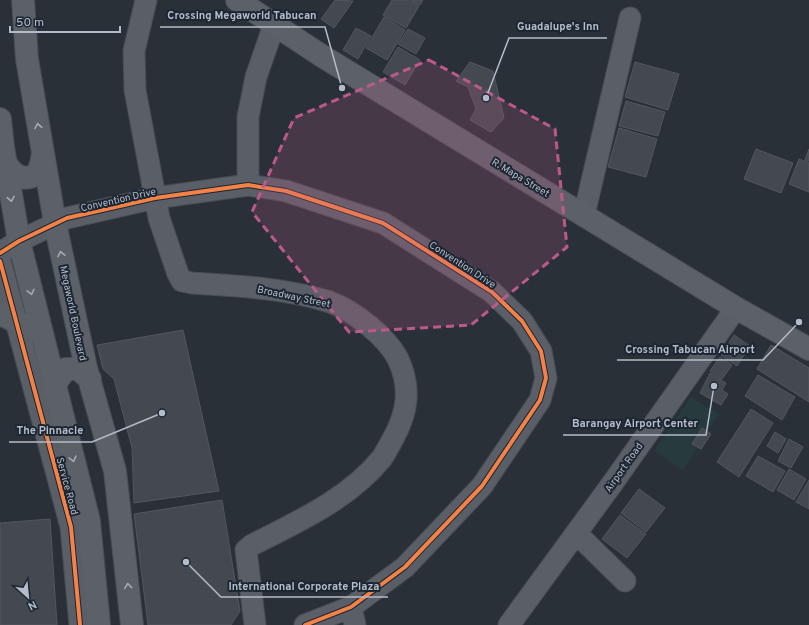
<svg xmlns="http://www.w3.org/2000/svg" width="809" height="625" font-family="Overpass,sans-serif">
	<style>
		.green { fill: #273a3e }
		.building { fill: #444950; stroke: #52575f }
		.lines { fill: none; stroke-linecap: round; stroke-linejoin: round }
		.minor-casing { stroke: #484c53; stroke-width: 23 }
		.major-casing { stroke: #484c55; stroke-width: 24 }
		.minor { stroke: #5a5e66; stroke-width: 21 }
		.major { stroke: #5c6168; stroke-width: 22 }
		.cycleway-casing { stroke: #1d2633; stroke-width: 6 }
		.cycleway { stroke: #f48246; stroke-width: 4 }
		.oneway { stroke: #a2aab6 }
		.marked { fill: #bc5a87; fill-opacity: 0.2; stroke: #bc5a87; stroke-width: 3; stroke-dasharray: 8 5; stroke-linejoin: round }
		.labels { text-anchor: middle; stroke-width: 4; stroke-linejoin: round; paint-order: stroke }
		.street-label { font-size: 10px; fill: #b4bcc9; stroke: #1d2633 }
		.leader { fill: none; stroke: #b4bcc9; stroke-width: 1.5 }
		.callout-dot { fill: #b4bcc9; stroke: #1d2633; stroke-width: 1.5 }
		.callout-label { font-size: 11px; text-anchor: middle; font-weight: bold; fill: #b4bcc9; stroke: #1d2633; stroke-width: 4; stroke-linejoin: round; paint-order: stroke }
	</style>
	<rect width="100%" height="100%" fill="#2a3038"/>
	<path class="green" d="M691,397L719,414L683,470L654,451Z"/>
	<path class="building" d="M335,0L353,1L334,28L321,19Z
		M392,0H408L419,6L406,28L383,15Z
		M411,0H423L420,5Z
		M384,17L405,30L387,60L366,48Z
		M356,28L371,36L358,59L343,50Z
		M408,29L425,38L416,54L398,44Z
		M398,47L420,60L405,85L383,72Z
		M470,62L493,71L504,118L491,132L470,120L476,109L468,87L456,81Z
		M635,62L679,74L668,110L625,97Z
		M626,101L665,112L658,136L619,126Z
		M619,128L657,139L646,177L608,167Z
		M756,149L793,163L781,193L744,179Z
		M809,149V161L805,160Z
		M799,159L809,163V192L789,184Z
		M183,330L219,491L134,503L132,448L114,379L103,369L97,345Z
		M734,335L750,346L737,366L721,355Z
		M771,345L809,368V402L757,369Z
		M720,357L732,365L722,379L710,371Z
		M710,373L726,383L722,390L728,394L721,405L700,393Z
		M758,375L795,397L782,420L745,396Z
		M751,409L773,423L739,477L717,462Z
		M702,428L711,434L701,449L692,444Z
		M775,432L786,439L778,453L767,446Z
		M789,439L803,447L791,468L778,461Z
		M758,456L785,471L773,492L746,476Z
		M789,469L806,479L794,500L777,490Z
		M809,480V509L796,502Z
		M639,489L665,508L646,532L621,513Z
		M222,500L240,611L231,625H148L134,514Z
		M620,515L646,534L627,558L602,539Z
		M50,519L57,625H0V523Z"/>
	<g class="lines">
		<g class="minor-casing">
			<path id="minor" d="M146,0L134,51L135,90L159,218L178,274L182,281L192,283C238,286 286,288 330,302C354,311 387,337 398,359C411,387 408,411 394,437C390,444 386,452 382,458C349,499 297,522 252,545L246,550L255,625
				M248,185V117L256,77L274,25
				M584,215L630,18
				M0,253L19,241L67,218L155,198L248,185L286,191L383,223L492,292L522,321L541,351L546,378L540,400L482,486L405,567L351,607L305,625
				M0,261L71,527L80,625
				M576,533L625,581
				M351,607L355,625
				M509,625L612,484L736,308"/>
		</g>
		<g class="major-casing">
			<path id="major" d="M23,0L27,59L55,223L86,368L115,471L132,625
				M237,0L322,56L736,308L809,349
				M0,119L3,147L19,241L89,521L99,625
				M5,161C10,172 23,184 36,174C41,169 42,159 43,152
				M0,314L41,333
				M55,392L57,381L66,369H78L90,379"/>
		</g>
		<use href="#minor" class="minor"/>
		<use href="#major" class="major"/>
		<g class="cycleway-casing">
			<path id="cycleway" d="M0,253L19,241L67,218L155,198L248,185L286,191L383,223L492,292L522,321L541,351L546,378L540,400L482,486L405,567L351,607L305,625
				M0,261L71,527L80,625"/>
		</g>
		<use href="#cycleway" class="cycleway"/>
	</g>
	<defs><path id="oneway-chevron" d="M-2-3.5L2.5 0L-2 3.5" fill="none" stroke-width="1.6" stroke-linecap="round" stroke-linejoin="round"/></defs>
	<g class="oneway">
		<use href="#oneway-chevron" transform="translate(38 126) rotate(-100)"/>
		<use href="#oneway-chevron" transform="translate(11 199) rotate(80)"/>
		<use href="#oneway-chevron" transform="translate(61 254) rotate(-102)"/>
		<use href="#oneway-chevron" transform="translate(31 292) rotate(76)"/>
		<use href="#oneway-chevron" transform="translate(73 459) rotate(75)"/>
		<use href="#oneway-chevron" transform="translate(128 586) rotate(-96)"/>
	</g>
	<path class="marked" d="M429,60L555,129L567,247L471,325L349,332L252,212L294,118Z"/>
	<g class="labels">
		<g class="street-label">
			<text transform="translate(521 177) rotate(31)" y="4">R. Mapa Street</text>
			<text transform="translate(118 199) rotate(-13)" y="4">Convention Drive</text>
			<text transform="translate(463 264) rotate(33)" y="4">Convention Drive</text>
			<text transform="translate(294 296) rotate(12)" y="4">Broadway Street</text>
			<text transform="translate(74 313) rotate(78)" y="4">Megaworld Boulevard</text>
			<text transform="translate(623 467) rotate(-55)" y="4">Airport Road</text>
			<text transform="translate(68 486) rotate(75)" y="4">Service Road</text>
		</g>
	</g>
	<path class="leader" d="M342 88L325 27H160M486 98L509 38H607M799 322L763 360H617M714 386L706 435H563M162 413L92 442H9M186 562L221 597H388"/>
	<g class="callout-dot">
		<circle cx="342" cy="88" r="4"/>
		<circle cx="486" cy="98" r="4"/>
		<circle cx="799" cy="322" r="4"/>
		<circle cx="714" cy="386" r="4"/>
		<circle cx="162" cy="413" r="4"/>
		<circle cx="186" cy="562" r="4"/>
	</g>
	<g class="callout-label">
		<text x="242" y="19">Crossing Megaworld Tabucan</text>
		<text x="558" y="30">Guadalupe's Inn</text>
		<text x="690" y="353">Crossing Tabucan Airport</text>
		<text x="635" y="427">Barangay Airport Center</text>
		<text x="50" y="434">The Pinnacle</text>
		<text x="304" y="590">International Corporate Plaza</text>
	</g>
	<g transform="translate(28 597) rotate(153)" stroke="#1d2633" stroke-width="3" paint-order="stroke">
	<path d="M0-3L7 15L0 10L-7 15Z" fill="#b4bcc9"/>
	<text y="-6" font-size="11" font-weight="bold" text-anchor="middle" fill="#b4bcc9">N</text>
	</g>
	<path d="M10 26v6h110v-6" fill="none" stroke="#b4bcc9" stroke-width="2"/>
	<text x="16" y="26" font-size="12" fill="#b4bcc9" stroke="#1d2633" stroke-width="3" paint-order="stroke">50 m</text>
</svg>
